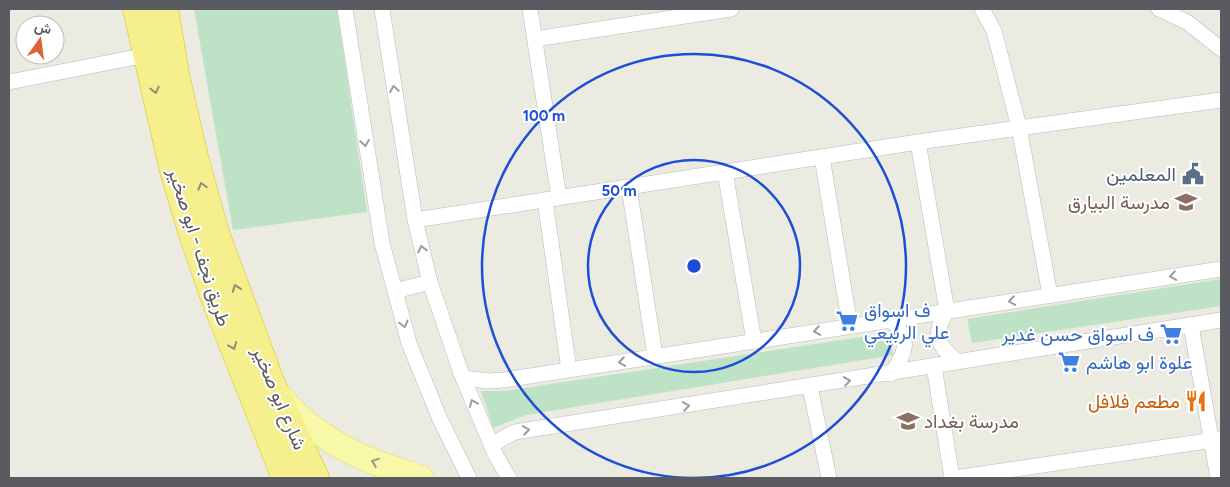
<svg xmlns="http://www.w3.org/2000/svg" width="1230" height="487" font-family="Figtree,Vazirmatn,sans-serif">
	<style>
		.green { fill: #bee2c5 }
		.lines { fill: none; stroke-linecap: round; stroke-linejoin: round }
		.street-casing { stroke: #b8b9bf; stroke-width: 16 }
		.primary-casing { stroke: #e7db5e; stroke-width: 26 }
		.highway-casing { stroke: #ddc40f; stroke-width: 29 }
		.street { stroke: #fff; stroke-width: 15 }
		.primary { stroke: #f7f9a8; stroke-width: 25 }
		.highway { stroke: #f5ef8d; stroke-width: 28 }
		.oneway { stroke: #9b9da0 }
		.oneway2 { stroke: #908f70 }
		.oneway3 { stroke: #989a7d }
		.ring { fill: none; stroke: #1d4ed8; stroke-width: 2.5 }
		.labels { text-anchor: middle; stroke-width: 4; stroke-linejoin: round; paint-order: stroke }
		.service-label { font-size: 19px; fill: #4e5e75; stroke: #fff; text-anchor: end }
		.education-label { font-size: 19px; fill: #785e54; stroke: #fff; text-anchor: end }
		.street-label { font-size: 19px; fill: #595b61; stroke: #fff }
		.shop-label { font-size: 19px; fill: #366cbe; stroke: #fff; text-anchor: start }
		.food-label { font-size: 19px; fill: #c56008; stroke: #fff; text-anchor: end }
		.centre { fill: #1d4ed8; stroke: #fff; stroke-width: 2.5 }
		.ring-label { font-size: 15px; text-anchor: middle; font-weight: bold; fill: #1d4ed8; stroke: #fff; stroke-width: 4; stroke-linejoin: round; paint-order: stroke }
	</style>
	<rect width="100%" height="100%" fill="#ebebe1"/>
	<path class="green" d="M194,9H337L367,212L233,230Z
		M1221,279V306L972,343L967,319Z
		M888,333L893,355L526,415L493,428L481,391H505Z"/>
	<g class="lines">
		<g class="street-casing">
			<path id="street" d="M345,9L382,243L409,343L439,417L469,478
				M382,9L415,220L430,282L461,373L496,456L509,478
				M530,9L559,198
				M982,9L994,31L1019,127L1050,295
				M1159,9L1187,22L1221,49
				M535,39L731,9
				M9,82L147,55
				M918,142L947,311C932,334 937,347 959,362
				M822,157L850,326
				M725,172L754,341
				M629,187L655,356
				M545,200L569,370
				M415,220L918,142L1221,100
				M395,291L430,282
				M890,320C912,338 906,354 891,374
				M1191,325L1218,478
				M934,366L952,478
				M461,373L463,378L489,381L504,380L1221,269
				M810,387L829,478
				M496,456L492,446L503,438L515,432L1221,320
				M954,478L1221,439"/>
		</g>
		<g class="primary-casing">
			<path id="primary" d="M279,395C300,424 344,451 377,463C391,469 407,473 421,478"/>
		</g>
		<g class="highway-casing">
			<path id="highway" d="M137,9L174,171L192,231L216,301L286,478
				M164,9L176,79L194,157L215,233L271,384L315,478"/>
		</g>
		<use href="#street" class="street"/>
		<use href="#primary" class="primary"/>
		<use href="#highway" class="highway"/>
	</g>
	<defs><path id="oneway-chevron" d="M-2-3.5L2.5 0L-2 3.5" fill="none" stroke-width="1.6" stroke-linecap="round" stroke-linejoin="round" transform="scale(1.25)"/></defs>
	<g class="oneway">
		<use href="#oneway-chevron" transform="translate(394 89) rotate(-99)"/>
		<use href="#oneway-chevron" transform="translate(365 143) rotate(81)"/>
		<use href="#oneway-chevron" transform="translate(422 249) rotate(-103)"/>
		<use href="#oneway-chevron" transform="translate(1173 276) rotate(171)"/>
		<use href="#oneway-chevron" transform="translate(1012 301) rotate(171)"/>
		<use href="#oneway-chevron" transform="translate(404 324) rotate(75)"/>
		<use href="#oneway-chevron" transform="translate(817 331) rotate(171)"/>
		<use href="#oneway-chevron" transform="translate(622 362) rotate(171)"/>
		<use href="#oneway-chevron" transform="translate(847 381) rotate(-9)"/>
		<use href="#oneway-chevron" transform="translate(473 403) rotate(-113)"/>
		<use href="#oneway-chevron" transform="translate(686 406) rotate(-9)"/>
		<use href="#oneway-chevron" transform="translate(526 430) rotate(-9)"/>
	</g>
	<g class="oneway2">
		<use href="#oneway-chevron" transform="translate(155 90) rotate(77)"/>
		<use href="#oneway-chevron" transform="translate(202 186) rotate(-106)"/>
		<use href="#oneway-chevron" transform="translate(236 288) rotate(-110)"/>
		<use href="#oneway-chevron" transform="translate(233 346) rotate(68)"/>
	</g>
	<use class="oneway3" href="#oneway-chevron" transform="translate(375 462) rotate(-159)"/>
	<g class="ring">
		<circle cx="694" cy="266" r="106"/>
		<circle cx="694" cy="266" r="212"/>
	</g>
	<defs>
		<g id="civic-bare" transform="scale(1.725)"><path d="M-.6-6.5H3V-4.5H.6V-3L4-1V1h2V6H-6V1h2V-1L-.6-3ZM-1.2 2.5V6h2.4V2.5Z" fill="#5c6f8a" stroke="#fff" stroke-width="2.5" paint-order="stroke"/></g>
		<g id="school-bare" transform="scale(1.725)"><path d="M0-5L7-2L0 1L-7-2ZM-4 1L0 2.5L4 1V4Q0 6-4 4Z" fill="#8d6e63" stroke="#fff" stroke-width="2.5" paint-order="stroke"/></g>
		<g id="supermarket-bare" transform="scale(1.725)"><path d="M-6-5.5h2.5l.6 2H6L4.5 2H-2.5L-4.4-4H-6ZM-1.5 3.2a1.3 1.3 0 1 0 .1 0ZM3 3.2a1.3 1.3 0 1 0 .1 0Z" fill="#3f7fe0" stroke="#fff" stroke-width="2.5" paint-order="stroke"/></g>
		<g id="restaurant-bare" transform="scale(1.725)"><path d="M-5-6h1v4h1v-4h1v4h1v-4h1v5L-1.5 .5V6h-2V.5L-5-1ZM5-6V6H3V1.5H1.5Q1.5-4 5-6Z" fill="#e8710a" stroke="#fff" stroke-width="2.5" paint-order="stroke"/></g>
	</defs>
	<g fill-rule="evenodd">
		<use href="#civic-bare" x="1193" y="174"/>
		<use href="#school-bare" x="1186" y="202"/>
		<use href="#supermarket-bare" x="847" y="321"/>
		<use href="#supermarket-bare" x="1171" y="334"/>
		<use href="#supermarket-bare" x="1069" y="362"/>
		<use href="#restaurant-bare" x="1196" y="401"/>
		<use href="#school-bare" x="908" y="421"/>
	</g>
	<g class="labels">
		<g class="service-label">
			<text x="1176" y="181">المعلمين</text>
		</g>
		<g class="education-label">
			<text x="1170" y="209">مدرسة البيارق</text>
			<text x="924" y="428" text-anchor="start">مدرسة بغداد</text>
		</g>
		<g class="street-label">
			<text transform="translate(200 247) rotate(72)" y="7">طريق نجف - ابو صخير</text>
			<text transform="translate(280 398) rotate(67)" y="7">شارع ابو صخير</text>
		</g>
		<g class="shop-label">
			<text x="864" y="317">ف اسواق<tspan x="864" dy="22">علي الربيعي</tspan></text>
			<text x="1154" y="341" text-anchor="end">ف اسواق حسن غدير</text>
			<text x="1086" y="369">علوة ابو هاشم</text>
		</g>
		<g class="food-label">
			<text x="1180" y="408">مطعم فلافل</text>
		</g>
	</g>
	<circle cx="694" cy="266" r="8" class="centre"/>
	<g class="ring-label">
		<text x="544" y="121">100 m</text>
		<text x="619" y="196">50 m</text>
	</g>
	<rect width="1230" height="487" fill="none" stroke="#595b61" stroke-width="20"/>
	<g transform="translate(40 40) rotate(14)"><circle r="24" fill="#ffffff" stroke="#bdbdc0"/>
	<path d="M0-4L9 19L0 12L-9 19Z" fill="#dd6235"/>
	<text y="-8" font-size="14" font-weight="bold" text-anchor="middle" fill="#595b61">ش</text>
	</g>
</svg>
